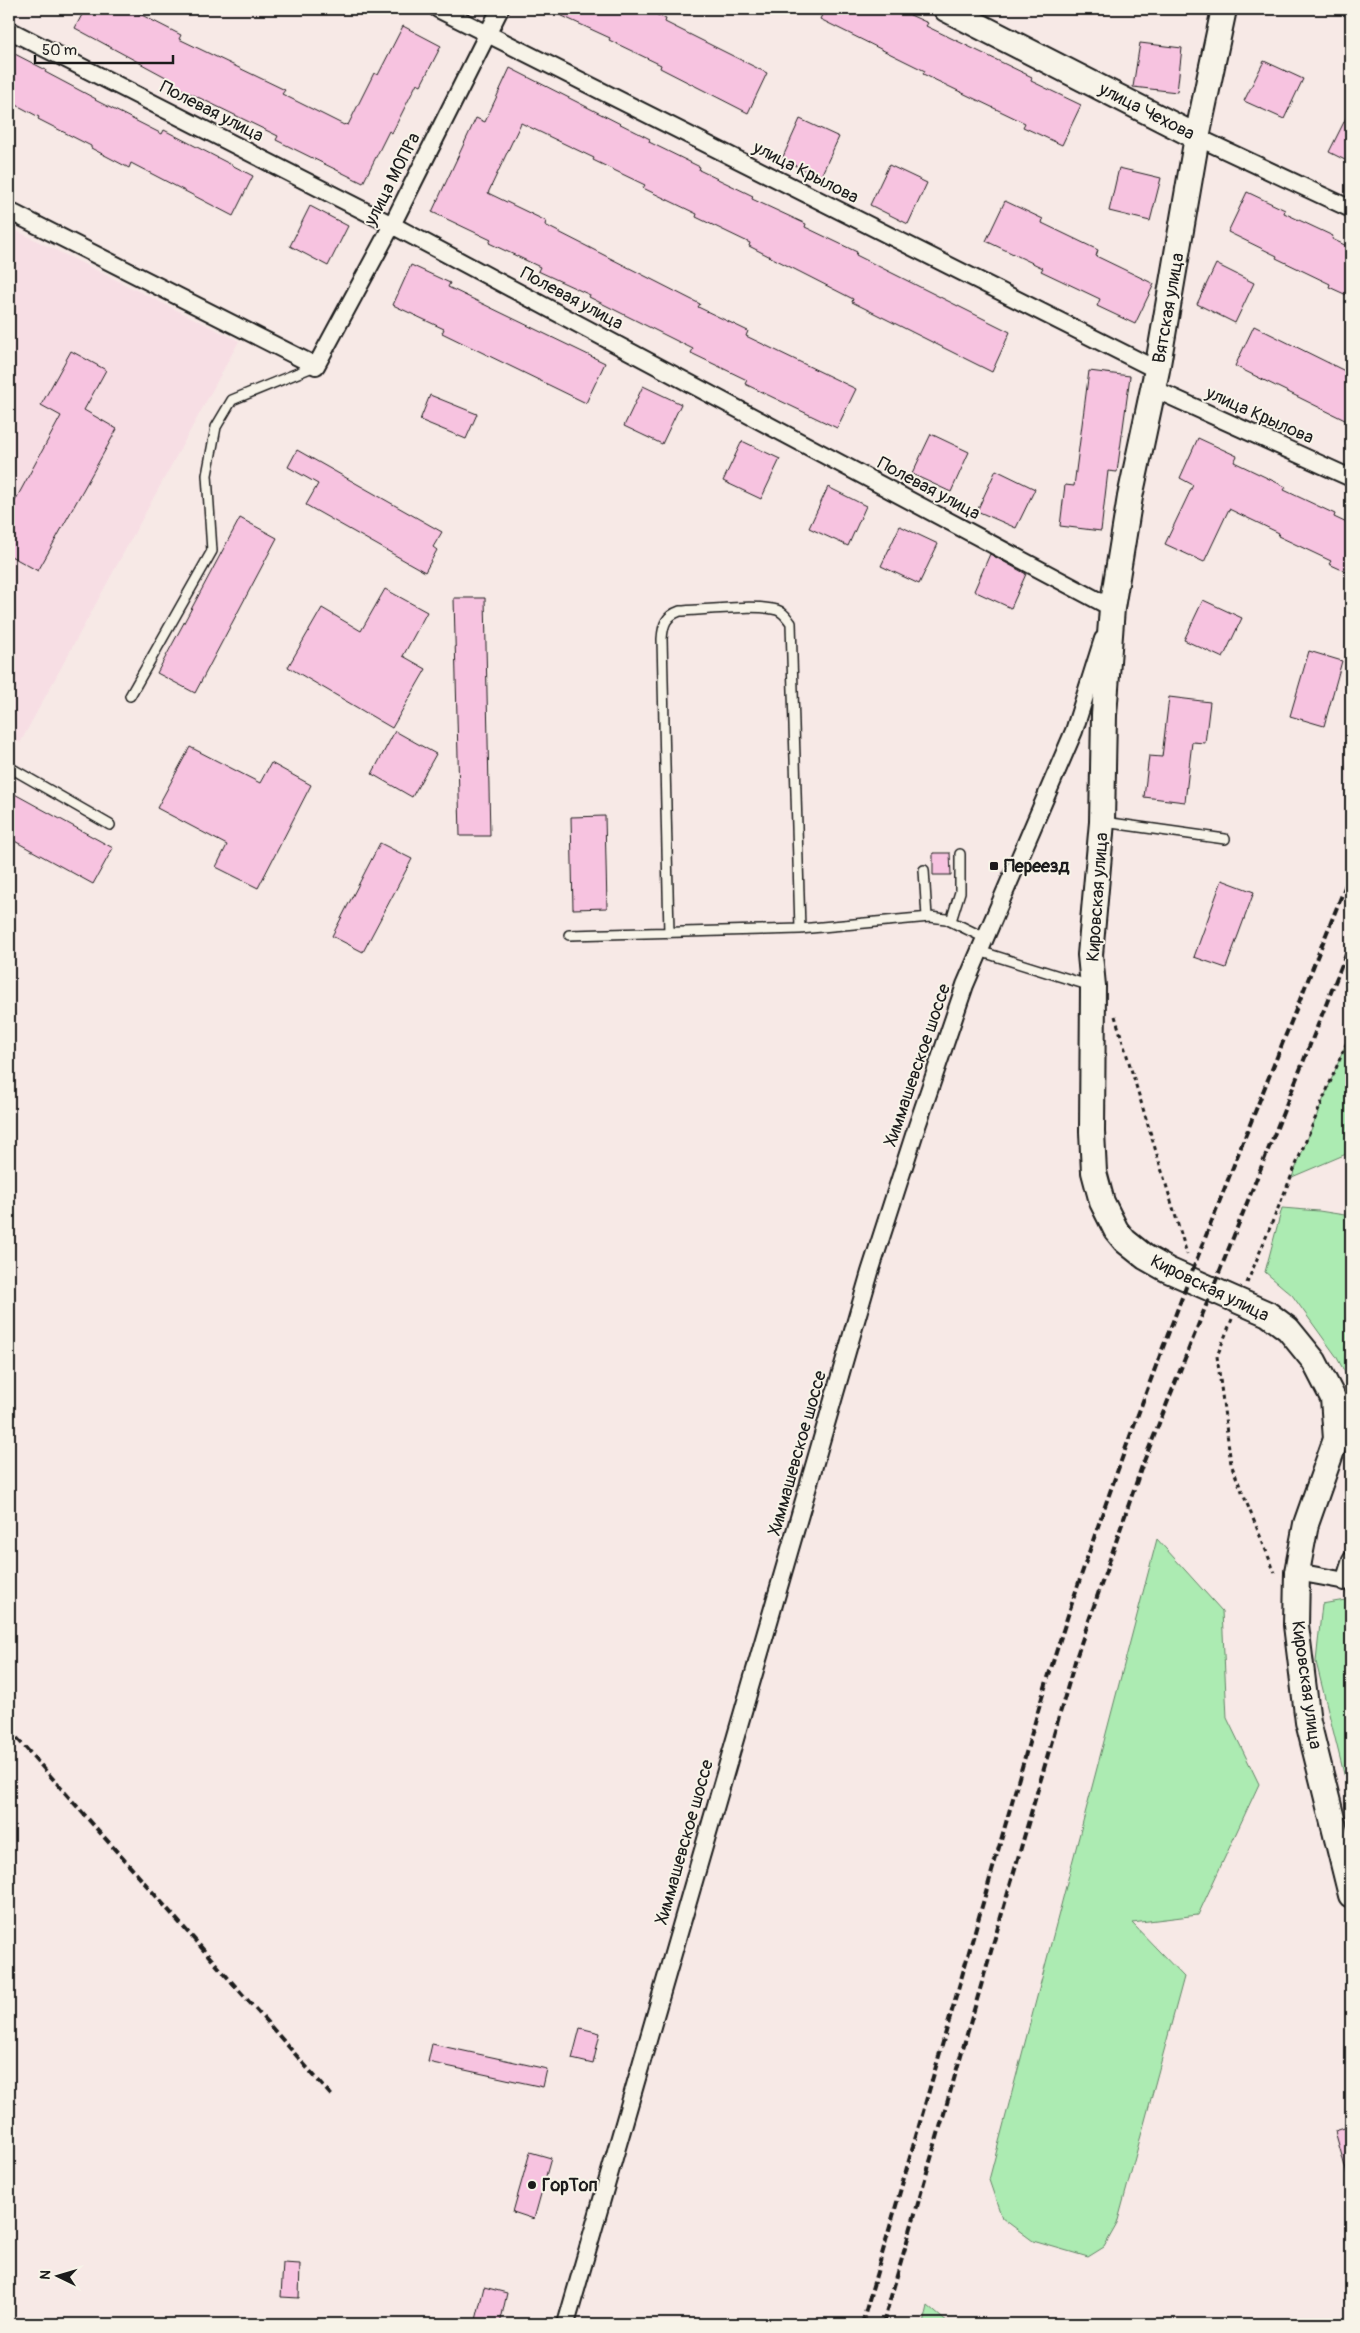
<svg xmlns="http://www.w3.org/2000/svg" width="1360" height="2333" font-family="Pangolin,sans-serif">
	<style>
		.built { fill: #f7dee4 }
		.green { fill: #acebb2; stroke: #648467 }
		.building { fill: #f7c3e0; stroke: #1c1c1c }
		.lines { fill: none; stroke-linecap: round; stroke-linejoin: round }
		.lane-casing { stroke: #1c1c1c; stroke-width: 12 }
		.street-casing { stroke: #1c1c1c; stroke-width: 20 }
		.secondary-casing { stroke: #1c1c1c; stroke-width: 28 }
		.path { stroke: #1c1c1c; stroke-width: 3; stroke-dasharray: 4 4; stroke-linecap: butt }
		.lane { stroke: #f7f3e8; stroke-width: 9 }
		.street { stroke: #f7f3e8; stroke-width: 16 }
		.secondary { stroke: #f7f3e8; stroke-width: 24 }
		.rail { stroke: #1c1c1c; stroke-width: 4; stroke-dasharray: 8 4; stroke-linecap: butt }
		.poi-dot { fill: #1c1c1c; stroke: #f7f3e8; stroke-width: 2 }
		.labels { text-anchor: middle; stroke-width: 4; stroke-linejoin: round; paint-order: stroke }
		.street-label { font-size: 18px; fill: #1c1c1c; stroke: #f7f3e8 }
		.poi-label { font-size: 18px; font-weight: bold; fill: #1c1c1c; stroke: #f7f3e8; text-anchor: start }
	</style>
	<rect width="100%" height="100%" fill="#f7e9e6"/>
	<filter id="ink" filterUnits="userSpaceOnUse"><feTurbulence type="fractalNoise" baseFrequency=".02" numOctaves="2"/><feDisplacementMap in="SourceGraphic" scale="10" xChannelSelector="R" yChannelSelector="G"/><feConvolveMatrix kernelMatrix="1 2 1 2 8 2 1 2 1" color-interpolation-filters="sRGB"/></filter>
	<g filter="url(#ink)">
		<path class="built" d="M9,227L239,341L20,743L9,737Z"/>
		<path class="green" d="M1351,1031V1152L1292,1177Z
			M1282,1208L1319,1211L1351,1216V1378H1348L1336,1356L1292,1295L1265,1272Z
			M1157,1539L1222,1611L1227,1718L1259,1784L1198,1915L1132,1923L1184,1977L1117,2224L1104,2247L1088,2257L1033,2241L1002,2218L989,2180Z
			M1351,1599V1802L1316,1662L1322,1604Z
			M928,2306L949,2324H924Z"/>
		<path class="building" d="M85,9H130L181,35L179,39L285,90L282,94L344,125L345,124L348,125L374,73L378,75L403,26L441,46L421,85L417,83L392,133L389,131L363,183L276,140L278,136L173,85L175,82L75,28Z
			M547,9H645L666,19L665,22L767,73L748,113L660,68L661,65L609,40L610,38Z
			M825,9H897L928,23L926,26L1032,77L1031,81L1081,105L1062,145L1023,127L1025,123L923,74L925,71L820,19Z
			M1140,43L1182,48L1177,92L1133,87Z
			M9,51L46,70L45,72L96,99L95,100L162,134L164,130L253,176L233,216L131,163L129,168L91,148V146L38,119L39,117L9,101Z
			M1264,61L1303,79L1284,119L1244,101Z
			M510,68L650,139L649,142L700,167L699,170L753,196L752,199L806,224L805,227L857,252L856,255L1010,332L992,372L852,302L853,299L749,246L750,243L696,217L697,214L643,188L645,185L593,160L594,158L521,123L488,193L546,221L545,225L700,304L698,307L748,331L746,336L856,389L837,428L745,384L747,380L691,353L693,349L589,297L590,295L538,271L540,267L489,243L491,240L432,212L476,118L485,122Z
			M1351,108V163L1329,152Z
			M800,119L839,137L820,178L782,159Z
			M889,165L927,183L908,224L870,205Z
			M1119,168L1161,178L1150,221L1109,211Z
			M1247,192L1285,210L1284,213L1333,236L1332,239L1351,248V297L1329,287L1330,284L1276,258L1277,256L1228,232Z
			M1005,201L1043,219L1042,223L1098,250L1096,256L1154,284L1135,324L1097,306L1100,299L1041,271L1043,268L986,241Z
			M310,206L348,226L328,266L290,246Z
			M1216,264L1254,283L1235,323L1197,304Z
			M411,265L450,283L448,287L605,363L586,403L442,333L444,329L393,305Z
			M1254,326L1351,374V423L1235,366Z
			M71,351L106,370L84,410L117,429L38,571L9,555V512L61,416L41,405Z
			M1089,371L1130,376L1117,472L1108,471L1101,531L1060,526L1065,485L1074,486Z
			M643,386L681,404L662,444L624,426Z
			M430,395L477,414L466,439L420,420Z
			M931,434L969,452L951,492L912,474Z
			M1198,438L1237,456L1234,462L1286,487L1284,490L1335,514L1334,517L1351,525V574L1329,564L1331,561L1278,536L1279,533L1229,509L1204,562L1165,544L1193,485L1180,478Z
			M742,441L780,459L761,499L723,481Z
			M297,450L442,532L433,547L437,550L425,572L306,505L318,484L288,467Z
			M996,470L1035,489L1016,528L977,511Z
			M828,487L866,506L848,546L809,528Z
			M240,518L277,538L195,693L157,673Z
			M900,526L938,544L919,584L881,566Z
			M990,554L1026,574L1011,608L974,591Z
			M385,589L427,612L403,656L426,669L392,728L288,667L322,608L361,631Z
			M454,598H485L490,836H460Z
			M1203,600L1242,618L1223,658L1184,640Z
			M1309,651L1342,661L1324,726L1290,716Z
			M1169,697L1210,702L1205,743L1192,742L1185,802L1144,797L1149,756L1162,757Z
			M395,731L436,754L412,797L372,774Z
			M190,747L260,783L271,763L311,785L258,888L216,867L227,845L157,808Z
			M9,791L113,848L93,884L9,838Z
			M605,816L607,908L573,909L571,817Z
			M380,843L412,859L363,952L332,936Z
			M933,853H950L951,875H933Z
			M1222,880L1254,892L1226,968L1194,957Z
			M580,2028L600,2033L593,2064L572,2059Z
			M432,2044L547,2069L543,2087L428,2062Z
			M1351,2126V2174H1347L1335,2131Z
			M530,2152L551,2158L534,2219L513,2212Z
			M283,2263L300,2264L299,2298L281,2297Z
			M484,2287L507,2293L500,2324H475Z"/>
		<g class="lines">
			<g class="lane-casing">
				<path id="lane" d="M130,696L212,551L207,475L216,427L232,400L315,366
					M9,767L110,825
					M1104,822L1225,839
					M924,870L927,917
					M951,921L960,892V854
					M669,933L662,639C663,624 666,616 680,611C704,610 757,604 777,610C784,612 787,618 791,623L800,929
					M569,935L800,929L930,917L946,919L985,938
					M979,951L1091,986"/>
			</g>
			<g class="street-casing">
				<path id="street" d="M438,9L1157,370
					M9,30L392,225L1112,608L1110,616
					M1197,137L1351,209
					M9,211L316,366L392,225L500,9
					M1152,388L1351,478
					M1297,1572L1351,1582
					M1344,1582L1351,1560
					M566,2324L870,1272L915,1132L965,985L1074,731L1103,639"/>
			</g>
			<g class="secondary-casing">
				<path id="secondary" d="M946,9L1197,137
					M1224,9L1197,137L1157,370L1130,497L1112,608L1104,715L1102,822L1090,955L1093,986L1092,1132L1094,1172L1102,1202L1116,1230L1125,1241L1145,1257L1168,1270L1268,1314L1288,1329L1314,1361L1333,1398L1336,1439L1306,1524L1297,1572L1296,1625L1308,1722L1351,1895"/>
			</g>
			<path class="path" d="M1115,1016L1187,1254
				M1247,1283L1351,1032
				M1232,1319L1217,1356L1231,1464L1275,1573"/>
			<use href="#lane" class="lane"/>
			<use href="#street" class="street"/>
			<use href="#secondary" class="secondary"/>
			<path class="rail" d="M9,1729L332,2096
				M862,2324L1043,1694C1129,1414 1243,1144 1351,872
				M883,2324L1076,1658L1142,1466L1351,942"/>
		</g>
	</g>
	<g class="poi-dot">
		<rect x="989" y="861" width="10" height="10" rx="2.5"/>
		<circle cx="532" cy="2185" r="5"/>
	</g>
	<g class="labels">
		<g class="street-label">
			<text transform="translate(212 111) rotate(27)" y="6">Полевая улица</text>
			<text transform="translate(1147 111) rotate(27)" y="6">улица Чехова</text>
			<text transform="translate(806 172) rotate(27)" y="6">улица Крылова</text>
			<text transform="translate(392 179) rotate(-63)" y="6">улица МОПРа</text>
			<text transform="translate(572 298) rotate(28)" y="6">Полевая улица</text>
			<text transform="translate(1168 308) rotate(-80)" y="6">Вятская улица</text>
			<text transform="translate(1260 415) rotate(24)" y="6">улица Крылова</text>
			<text transform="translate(929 488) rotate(28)" y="6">Полевая улица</text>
			<text transform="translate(1097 897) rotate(-86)" y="6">Кировская улица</text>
			<text transform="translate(917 1065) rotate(-71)" y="6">Химмашевское шоссе</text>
			<text transform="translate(1210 1288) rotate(26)" y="6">Кировская улица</text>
			<text transform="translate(797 1453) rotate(-74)" y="6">Химмашевское шоссе</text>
			<text transform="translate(1307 1685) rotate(82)" y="6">Кировская улица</text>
			<text transform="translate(684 1842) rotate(-74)" y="6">Химмашевское шоссе</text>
		</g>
		<g class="poi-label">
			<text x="1004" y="872">Переезд</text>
			<text x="542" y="2191">ГорТоп</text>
		</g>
	</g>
	<rect width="1360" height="2333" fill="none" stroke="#f7f3e8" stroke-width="30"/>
	<rect x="15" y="15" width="1330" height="2303" fill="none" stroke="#1c1c1c" stroke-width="2" filter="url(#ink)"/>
	<g transform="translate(58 2276) rotate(275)" stroke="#f7f3e8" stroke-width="4" paint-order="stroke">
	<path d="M0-4L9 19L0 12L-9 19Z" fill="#1c1c1c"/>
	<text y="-8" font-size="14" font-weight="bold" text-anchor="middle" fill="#1c1c1c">N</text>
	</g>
	<path d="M35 55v8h138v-8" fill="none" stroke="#1c1c1c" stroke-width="2.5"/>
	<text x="42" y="55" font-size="15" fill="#1c1c1c" stroke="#f7f3e8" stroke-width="4" paint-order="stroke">50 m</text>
</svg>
